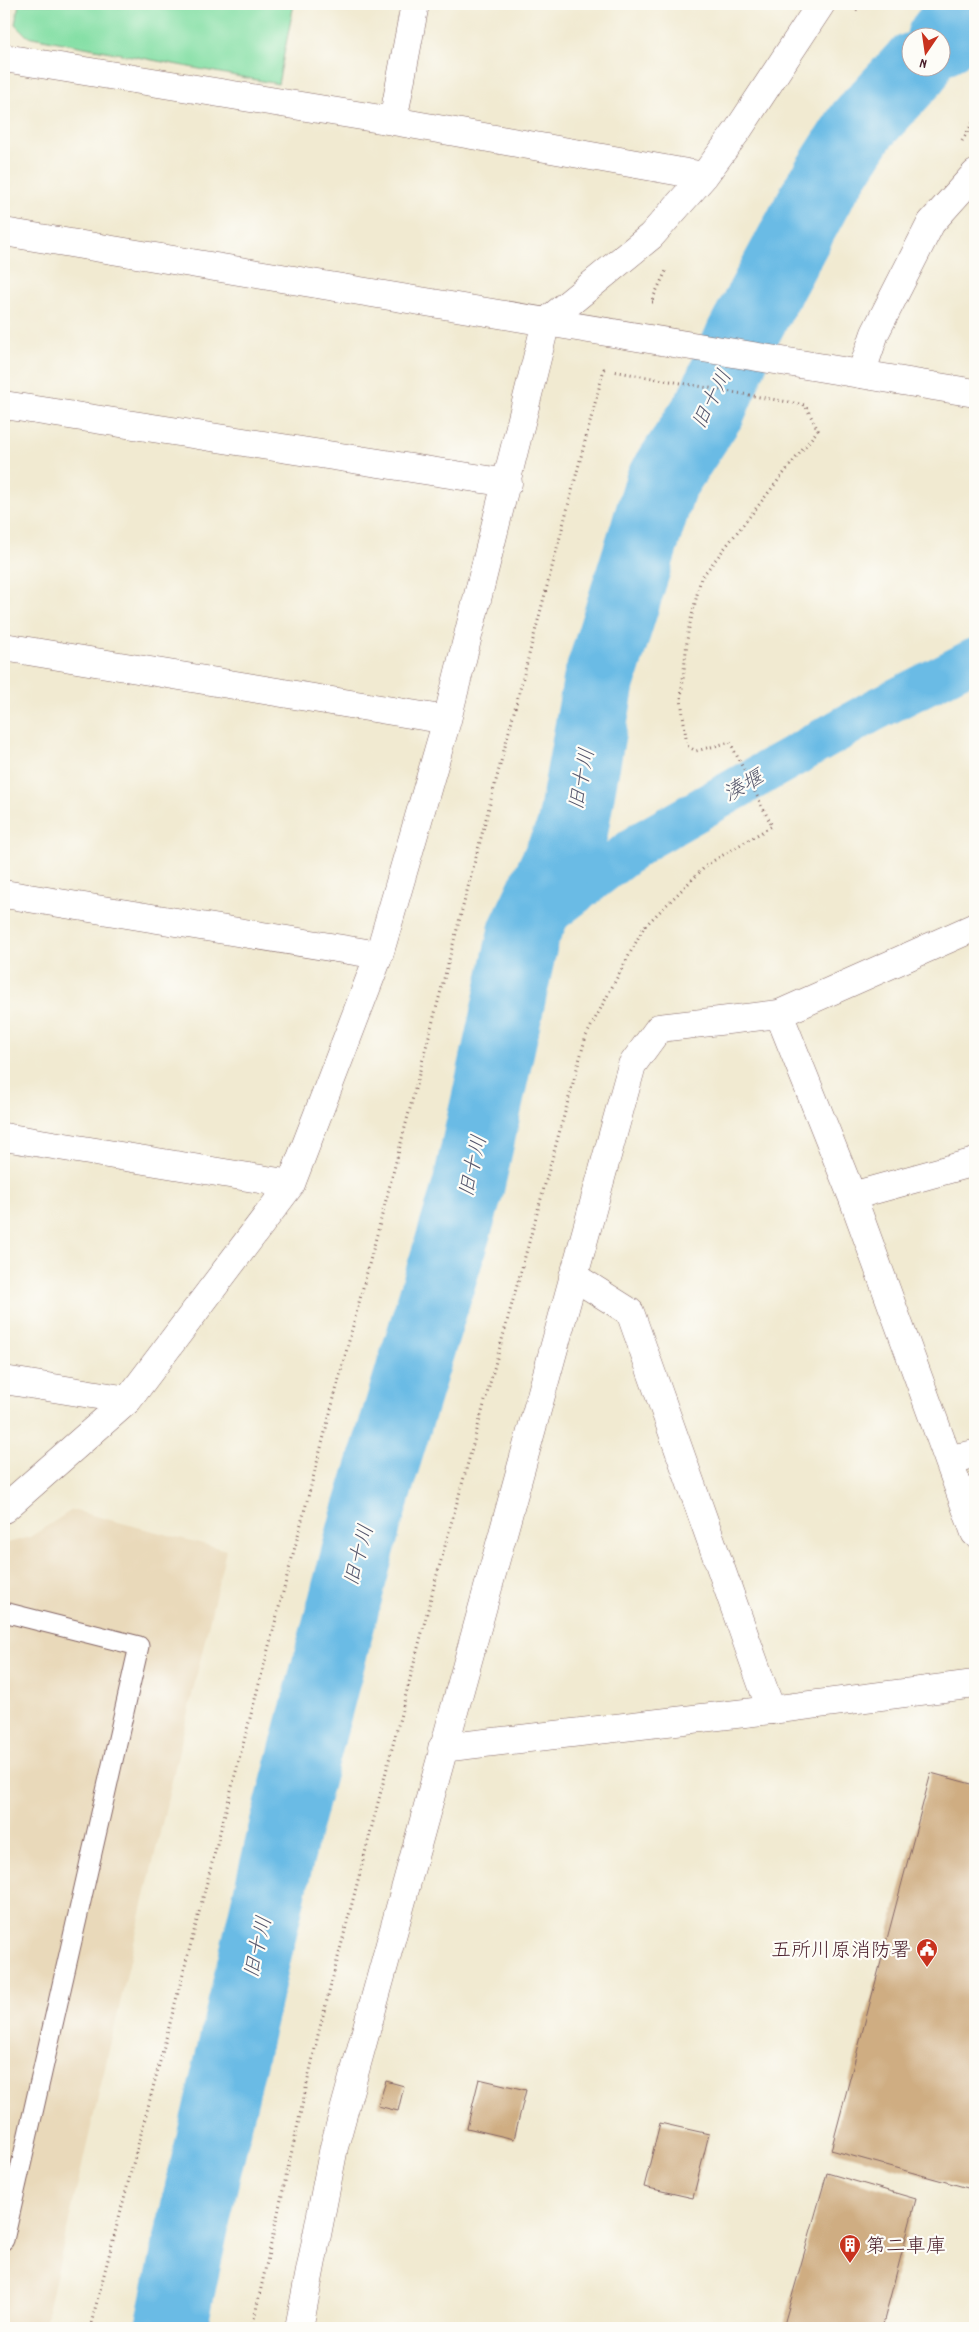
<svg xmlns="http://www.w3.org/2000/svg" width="979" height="2332" font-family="Dekko,'Klee One',sans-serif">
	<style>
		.built { fill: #e9d9ba }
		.green { fill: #84dfa5; stroke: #677f68 }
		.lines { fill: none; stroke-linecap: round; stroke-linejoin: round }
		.canal { stroke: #6abbe5; stroke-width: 42 }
		.river { stroke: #6abbe5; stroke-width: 72 }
		.building { fill: #cfad82 }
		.service-casing { stroke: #846665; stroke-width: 21 }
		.minor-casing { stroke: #846665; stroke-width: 29 }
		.tertiary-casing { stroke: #846665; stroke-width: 29 }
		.path { stroke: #846665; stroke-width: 3; stroke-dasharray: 1 4; stroke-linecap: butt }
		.service { stroke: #fff; stroke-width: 19 }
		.minor { stroke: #fff; stroke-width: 28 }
		.tertiary { stroke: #fff; stroke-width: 28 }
		.labels { text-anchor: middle; stroke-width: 4.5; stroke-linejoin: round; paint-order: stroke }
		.poi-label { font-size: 20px; fill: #4a1f2b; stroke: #fdfcf7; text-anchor: end }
		.water-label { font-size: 21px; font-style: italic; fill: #55566c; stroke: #fdfcf7 }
	</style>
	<rect width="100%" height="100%" fill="#fdfcf7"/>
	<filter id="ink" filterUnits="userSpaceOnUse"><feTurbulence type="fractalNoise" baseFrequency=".02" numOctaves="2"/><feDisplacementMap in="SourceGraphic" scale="10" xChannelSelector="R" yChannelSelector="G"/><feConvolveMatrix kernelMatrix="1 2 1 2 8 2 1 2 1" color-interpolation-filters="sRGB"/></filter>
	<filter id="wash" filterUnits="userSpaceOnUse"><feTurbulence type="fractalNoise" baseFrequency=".0096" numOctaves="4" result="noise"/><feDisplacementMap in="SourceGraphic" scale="20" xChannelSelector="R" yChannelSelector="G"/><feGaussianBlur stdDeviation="1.12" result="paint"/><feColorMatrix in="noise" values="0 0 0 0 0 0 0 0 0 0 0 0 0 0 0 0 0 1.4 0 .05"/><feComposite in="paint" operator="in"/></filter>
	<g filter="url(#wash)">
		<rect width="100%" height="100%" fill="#f1ead1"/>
		<path class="built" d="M72,1510L226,1550L44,2328H4V1544L30,1537Z"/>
		<path class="green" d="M19,4H294L278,84L27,36L15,24Z"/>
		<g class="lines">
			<path class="canal" d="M524,933L642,842L873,711L975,659"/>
			<path class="river" d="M942,39L949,30L975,13
				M171,2328L201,2188L283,1836L365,1524L468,1188L524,933L572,831L599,681L661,483L711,407L741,337L820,190L862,125L915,68"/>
		</g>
		<g id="blocks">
			<path class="building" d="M931,1773L975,1785V2190L831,2150Z
				M479,2079L526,2090L514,2139L467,2128Z
				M386,2081L404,2086L398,2111L378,2106Z
				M660,2123L709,2134L693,2198L644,2187Z
				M827,2173L916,2199L882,2328H783Z"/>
		</g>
	</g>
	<g filter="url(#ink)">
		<use href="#blocks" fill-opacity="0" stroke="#846665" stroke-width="1"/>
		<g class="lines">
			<g class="service-casing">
				<path id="service" d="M4,1612L139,1646L4,2240"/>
			</g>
			<g class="minor-casing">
				<path id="minor" d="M4,58L393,121L704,176
					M393,121L415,4
					M861,374L875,333L931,223L975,174
					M4,405L508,483
					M4,647L447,720
					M4,894L379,955
					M779,1014L852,1196L975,1533
					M4,1137L291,1184
					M852,1196L975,1162
					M573,1276L630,1312L771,1710
					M4,1380L128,1400
					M950,1459L975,1454
					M4,1509L128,1400L291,1184L379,955L447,720L546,322L651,236L704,176L738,130L821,4
					M299,2328L334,2147L632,1065L659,1028L779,1014L975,927"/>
			</g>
			<g class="tertiary-casing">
				<path id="tertiary" d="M4,232L975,393
					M442,1748L771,1710L975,1684"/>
			</g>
			<path class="path" d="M856,10L863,4
				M962,141L975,119
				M653,302H651L666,271
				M90,2328L604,369H607
				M252,2328L318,2035L435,1582L586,1036L644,927L708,864L772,826L730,742L696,751L687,746L681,699L688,632L701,578L818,430L805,405L613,371"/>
			<use href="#service" class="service"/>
			<use href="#minor" class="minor"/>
			<use href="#tertiary" class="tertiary"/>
		</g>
	</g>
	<defs>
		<g id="civic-pin" transform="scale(1.125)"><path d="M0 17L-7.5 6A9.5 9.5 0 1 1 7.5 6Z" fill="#c8321e" stroke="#fdfcf7"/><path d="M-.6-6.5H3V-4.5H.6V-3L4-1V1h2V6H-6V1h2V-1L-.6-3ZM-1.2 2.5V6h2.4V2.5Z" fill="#fff"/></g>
		<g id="building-pin" transform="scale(1.125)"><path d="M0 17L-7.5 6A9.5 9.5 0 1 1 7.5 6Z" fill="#c8321e" stroke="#fdfcf7"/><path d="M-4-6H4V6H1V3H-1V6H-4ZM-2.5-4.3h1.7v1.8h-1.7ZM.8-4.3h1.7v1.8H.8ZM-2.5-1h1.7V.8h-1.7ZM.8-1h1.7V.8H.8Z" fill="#fff"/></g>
	</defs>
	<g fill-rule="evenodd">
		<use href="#civic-pin" x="927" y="1949"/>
		<use href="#building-pin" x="850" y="2245"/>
	</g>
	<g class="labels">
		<g class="poi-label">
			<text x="911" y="1956">五所川原消防署</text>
			<text x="866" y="2252" text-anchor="start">第二車庫</text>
		</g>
		<g class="water-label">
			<text transform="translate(711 399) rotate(-63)" y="7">旧十川</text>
			<text transform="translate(581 779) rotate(-79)" y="7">旧十川</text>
			<text transform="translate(743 785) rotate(-30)" y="7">湊堰</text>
			<text transform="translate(472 1166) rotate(-77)" y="7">旧十川</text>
			<text transform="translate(358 1555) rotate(-75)" y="7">旧十川</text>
			<text transform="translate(257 1947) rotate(-77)" y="7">旧十川</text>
		</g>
	</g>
	<rect width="979" height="2332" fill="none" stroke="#fdfcf7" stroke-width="20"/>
	<g transform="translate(926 52) rotate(193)"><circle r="24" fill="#fdfcf7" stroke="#b5a4a5"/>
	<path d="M0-4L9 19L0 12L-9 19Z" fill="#c8321e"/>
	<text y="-8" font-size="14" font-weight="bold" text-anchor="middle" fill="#4a1f2b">N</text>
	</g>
</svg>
